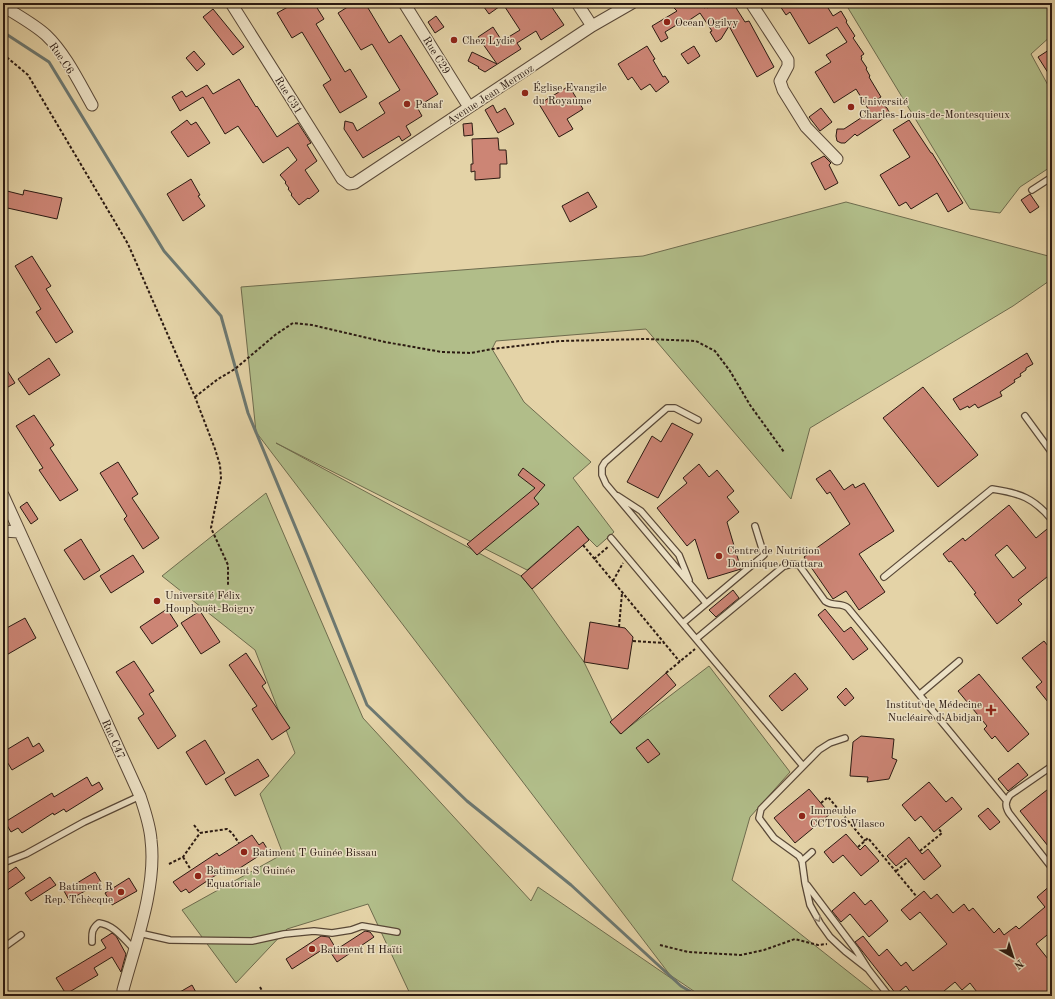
<svg xmlns="http://www.w3.org/2000/svg" width="1055" height="999" font-family="'Old Standard TT',serif">
	<style>
		.green { fill: #b1bd89; stroke: #6e6c4e }
		.lines { fill: none; stroke-linecap: round; stroke-linejoin: round }
		.stream { stroke: #6c7871; stroke-width: 3 }
		.building { fill: #cc8575; stroke: #2b1a12; fill-rule: evenodd }
		.lane-casing { stroke: #594837; stroke-width: 8 }
		.street-casing { stroke: #594837; stroke-width: 13 }
		.path { stroke: #2b1a12; stroke-width: 2; stroke-dasharray: 3 2; stroke-linecap: butt }
		.lane { stroke: #ede2c6; stroke-width: 5.5 }
		.street { stroke: #ede2c6; stroke-width: 11 }
		.oneway { stroke: #968875 }
		.poi-dot { fill: #8f2418; stroke: #ede2c6; stroke-width: 1.5 }
		.labels { text-anchor: middle; stroke-width: 3; stroke-linejoin: round; paint-order: stroke }
		.poi-label { font-size: 11px; fill: #2b1a12; stroke: #ede2c6; text-anchor: start }
		.street-label { font-size: 11px; fill: #2b1a12; stroke: #ede2c6 }
	</style>
	<rect width="100%" height="100%" fill="#e4d3a7"/>
	<filter id="stains"><feTurbulence type="fractalNoise" baseFrequency=".005" numOctaves="4"/><feColorMatrix values="0 0 0 0 .2 0 0 0 0 .09 0 0 0 0 .02 0 0 0 .5 -.17"/></filter>
	<radialGradient id="worn" r=".72"><stop offset=".6" stop-color="#630" stop-opacity="0"/><stop offset="1" stop-color="#630" stop-opacity=".3"/></radialGradient>
	<path class="green" d="M845,3H1052V35L1031,54L1049,87L1052,86V166L1020,187L1000,213L970,209Z
		M846,202L1052,257V279L1013,306L810,428L791,499L646,329L496,341L492,349L524,402L591,462L573,478L614,532L597,547L577,527L527,570L276,443L521,576L532,589L584,662L617,730L620,734L709,666L790,772L750,817L732,880L879,996H701L670,975L256,432L241,287L643,256Z
		M266,493L363,718L531,901L538,887L697,996H411L368,904L287,929L236,983L182,910L283,854L260,794L295,753L255,650L162,576Z"/>
	<g class="lines">
		<path class="stream" d="M3,32L49,62L164,251L221,316L248,413L307,555L367,705L467,801L571,885L681,986L698,996"/>
	</g>
	<path class="building" d="M295,3H314L324,19L316,24L345,72L350,69L367,97L340,113L323,85L331,80L302,32L292,38L277,13Z
		M354,3H365L389,43L401,35L438,94L417,107L422,116L406,126L411,135L402,141L399,136L363,158L344,129L345,121L353,123L357,131L385,113L379,103L400,90L372,44L361,50L338,13Z
		M481,3H549L564,25L541,40L536,31L517,43L521,49L485,72L478,68L479,67L468,61L472,52L497,64L478,37L493,27L502,41L520,30L503,4L489,14Z
		M682,3H701L704,8L706,7L707,8L716,3H733L745,22L749,21L774,67L757,77L729,26L721,39L716,42L710,32L712,31L700,13L685,23L683,21L665,32L668,38L661,42L652,26L677,11L674,8Z
		M778,3H825L833,16L841,11L847,21L846,22L855,36L853,38L864,54L861,56L862,58L861,59L867,68L866,69L870,76L869,77L881,97L876,100L887,108L890,114L857,136L855,134L845,143H841L837,141L836,136L837,129H844L870,112L856,89L834,103L815,72L831,62L826,55L847,42L837,27L809,44L790,12L786,15Z
		M213,9L244,47L233,55L203,17Z
		M436,16L444,27L435,33L428,22Z
		M647,46L655,59L653,60L663,77L665,76L669,82L656,92L650,84L641,90L632,77L628,80L618,64Z
		M694,46L700,56L688,64L681,54Z
		M1052,48V79L1038,57Z
		M194,51L205,64L197,71L186,58Z
		M239,79L256,107L257,106L277,137L298,123L311,143L307,145L317,161L305,170L319,191L313,196L309,199L308,198L299,205L291,195L292,194L288,189L289,188L285,183L286,182L280,175L297,160L288,147L263,163L238,126L225,134L203,97L180,111L172,97L182,91L186,97L207,85L213,94Z
		M569,86L583,109L567,119L573,129L559,137L539,104Z
		M493,105L497,113L505,108L514,124L498,133L485,110Z
		M821,108L832,122L820,131L809,117Z
		M187,120L191,125L196,122L210,143L188,157L171,132Z
		M909,120L931,153H932L963,203L948,212L937,193L911,209L906,202L899,206L880,175L910,157L893,130Z
		M472,123L473,135L464,136L463,124Z
		M498,138L499,150H506L507,164H500V178L475,180V171L471,172V164H473L472,139Z
		M824,156L831,163L829,165L838,183L825,190L811,163Z
		M191,179L200,195L198,196L205,206L183,221L167,194Z
		M3,190L23,195L24,190L62,198L57,219L3,207Z
		M588,192L597,207L570,222L562,206Z
		M1030,194L1039,207L1030,213L1021,200Z
		M32,256L51,286L46,289L73,332L56,343L36,312L41,309L15,266Z
		M1027,353L1033,364L1026,368V370L1020,374L1021,376L1014,380L1015,382L1000,392L1002,396L978,408L975,404L969,408L968,406L960,410L953,399Z
		M49,358L60,375L29,395L18,379Z
		M3,364L15,383L3,390Z
		M923,387L978,455L938,487L883,418Z
		M34,415L54,445L50,448L78,490L60,501L39,470L43,468L16,426Z
		M672,423L693,434L658,498L627,482L652,436L661,442Z
		M118,462L138,494L132,498L159,538L143,549L124,519L127,516L100,473Z
		M699,464L709,477L717,470L734,491L727,497L739,512L727,522L741,569L708,579L695,539L687,546L657,508L687,483L683,478Z
		M523,468L545,485L534,498L539,504L477,555L467,544L535,488L518,475Z
		M830,470L844,490L853,484L855,488L864,483L894,531L859,554L885,592L859,610L846,591L833,599L804,557L850,524L830,492L827,494L816,479Z
		M27,502L38,519L31,524L20,507Z
		M1009,505L1036,538L1052,525V573L1018,600L1022,604L997,624L974,594L976,593L951,561L949,562L943,554L963,538L965,541ZM1007,545L1026,568L1013,578L995,555Z
		M578,526L589,540L532,589L521,576Z
		M81,539L100,570L84,580L64,550Z
		M133,555L144,572L111,593L100,576Z
		M733,590L739,598L716,617L709,610Z
		M167,609L178,626L152,644L140,627Z
		M825,609L844,632L851,627L868,649L853,660L818,615Z
		M200,611L220,642L201,654L181,623Z
		M25,618L36,638L3,657V630Z
		M590,622L625,628L633,637L628,669L584,662Z
		M1044,641L1052,651V707L1036,687L1042,682L1022,658Z
		M246,653L266,683L262,686L290,728L272,740L252,709L257,706L229,665Z
		M134,661L154,691L149,694L176,736L158,749L138,718L144,714L116,672Z
		M666,673L676,685L621,734L610,722Z
		M795,673L808,689L782,711L769,696Z
		M979,674L1029,734L1008,752L995,736L992,739L984,729L987,726L958,691Z
		M846,688L854,698L845,706L837,697Z
		M861,736L894,739L892,758L897,760L889,779L867,782L868,777L850,776L853,742Z
		M28,737L33,747L39,743L44,751L12,770L3,755V752Z
		M648,739L660,754L648,763L636,748Z
		M205,740L225,773L206,785L186,752Z
		M258,759L269,776L235,796L225,779Z
		M1018,763L1028,775L1008,791L998,779Z
		M87,777L92,786L99,782L103,789L66,812L64,809L54,815L53,813L22,833L18,828L11,832L5,822L52,793L54,797Z
		M929,782L946,802L952,797L962,809L934,832L921,816L915,821L902,805Z
		M1052,786V851L1020,811Z
		M809,789L830,814L795,843L774,818Z
		M988,808L1000,822L990,830L978,816Z
		M846,834L860,850L865,845L879,861L861,876L843,855L833,863L824,852Z
		M252,835L259,845L263,842L268,850L229,875L225,869L189,893L186,889L181,892L173,882L217,853L219,856Z
		M909,837L922,854L928,849L941,866L924,880L906,858L896,866L887,856Z
		M16,867L25,878L3,893V876Z
		M95,872L101,882L69,900L64,891Z
		M50,877L56,885L31,901L25,893Z
		M129,878L137,891L112,905L105,893Z
		M1052,884V931L1036,944L1052,964V991L1046,996H980L970,983L962,990L955,982L938,996H913L906,986L896,994L855,942L863,936L879,956L887,949L901,966L906,962L913,971L947,944L920,912L910,920L901,910L924,891L931,899L937,894L953,913L964,904L969,911L973,908L994,933L999,928L1004,935L1016,926L1019,929L1045,907L1037,897Z
		M854,892L865,905L871,900L888,921L869,937L850,914L841,922L832,911Z
		M365,931L370,932L374,937L337,962L331,953Z
		M112,933L116,936L126,954L121,972L112,957L94,968L98,975L66,994L56,978L106,948L101,940Z
		M321,936L329,937L335,947L328,951L325,948L292,969L286,959Z
		M192,985L198,996H173Z"/>
	<g class="lines">
		<g class="lane-casing">
			<path id="lane" d="M1032,190L1052,177
				M1025,416L1052,453
				M698,420L675,408H667L605,462L602,467V475L606,484L706,603
				M618,496L641,511L679,555L689,580
				M611,538L803,766
				M884,577L992,489C1020,493 1034,498 1052,520
				M683,623L764,555L755,526
				M696,639L784,566L792,564L799,565L825,601C833,607 841,602 848,608L1006,800
				M920,694L959,661
				M845,738L830,743L819,750L761,809L759,818L774,838L799,856L802,861L805,883L810,905L820,923L830,937L845,951L868,969
				M1052,766L1010,795C1005,802 1005,806 1009,813L1052,868
				M802,861L812,852
				M3,863L26,854L84,822L140,796
				M807,885L856,950L868,969L889,996
				M139,933L170,940L252,941L284,934L314,931L332,933L351,930L362,926L397,932
				M92,942C92,934 91,929 99,923C114,925 123,938 134,949
				M3,948L21,935"/>
		</g>
		<g class="street-casing">
			<path id="street" d="M231,3L342,179L349,184L355,183L592,26L632,3
				M404,3L469,107
				M577,3L592,26
				M751,3L788,60V66L780,81L783,90L806,127L837,159
				M3,6C17,15 34,24 46,35C65,53 79,82 92,105
				M3,495L140,796C145,811 150,825 151,840C157,887 135,945 123,990V996
				M3,531L19,532"/>
		</g>
		<path class="path" d="M3,54L28,75L128,244L195,397L215,449L220,465L221,478L211,528L228,565V585
			M195,397L218,379L235,369L275,335L293,323L312,325L385,342L442,352L471,353L492,349L560,341L646,339L696,341L715,351L730,371L750,405L784,452
			M583,545L680,662
			M594,559L609,546
			M613,581L623,563
			M619,627L622,593
			M633,641L664,643
			M666,673L695,649
			M821,803L828,797L865,841
			M194,825L200,833
			M858,847L868,838L917,897
			M920,851L942,833L938,828
			M183,857L191,870
			M169,864L183,857L200,833L227,829L232,833L239,843
			M896,871L909,861
			M660,945L688,952L741,955L764,950L795,939L818,945L827,944
			M260,987L265,996"/>
		<use href="#lane" class="lane"/>
		<use href="#street" class="street"/>
	</g>
	<defs><path id="oneway-chevron" d="M-2-3.5L2.5 0L-2 3.5" fill="none" stroke-width="1.6" stroke-linecap="round" stroke-linejoin="round"/></defs>
	<use class="oneway" href="#oneway-chevron" transform="translate(818 919) rotate(60)"/>
	<g class="poi-dot">
		<circle cx="667" cy="22" r="4"/>
		<circle cx="454" cy="40" r="4"/>
		<circle cx="525" cy="93" r="4"/>
		<circle cx="407" cy="104" r="4"/>
		<circle cx="851" cy="107" r="4"/>
		<circle cx="719" cy="556" r="4"/>
		<circle cx="157" cy="601" r="4"/>
		<path d="M989 704h4v4h4v4h-4v4h-4v-4h-4v-4h4z"/>
		<circle cx="802" cy="816" r="4"/>
		<circle cx="244" cy="852" r="4"/>
		<circle cx="198" cy="876" r="4"/>
		<circle cx="121" cy="892" r="4"/>
		<circle cx="312" cy="949" r="4"/>
	</g>
	<g class="labels">
		<g class="poi-label">
			<text x="675" y="26">Ocean Ogilvy</text>
			<text x="462" y="44">Chez Lydie</text>
			<text x="533" y="91">Église Evangile<tspan x="533" dy="13">du Royaume</tspan></text>
			<text x="859" y="105">Université<tspan x="859" dy="13">Charles-Louis-de-Montesquieux</tspan></text>
			<text x="415" y="108">Panaf</text>
			<text x="727" y="554">Centre de Nutrition<tspan x="727" dy="13">Dominique Ouattara</tspan></text>
			<text x="165" y="599">Université Félix<tspan x="165" dy="13">Houphouët-Boigny</tspan></text>
			<text x="982" y="708" text-anchor="end">Institut de Médecine<tspan x="982" dy="13">Nucléaire d'Abidjan</tspan></text>
			<text x="810" y="814">Immeuble<tspan x="810" dy="13">CCTOS Vilasco</tspan></text>
			<text x="252" y="856">Batiment T Guinée Bissau</text>
			<text x="206" y="874">Batiment S Guinée<tspan x="206" dy="13">Equatoriale</tspan></text>
			<text x="113" y="890" text-anchor="end">Batiment R<tspan x="113" dy="13">Rep. Tchècque</tspan></text>
			<text x="320" y="953">Batiment H Haïti</text>
		</g>
		<g class="street-label">
			<text transform="translate(437 55) rotate(58)" y="4">Rue C29</text>
			<text transform="translate(62 58) rotate(56)" y="4">Rue C6</text>
			<text transform="translate(490 94) rotate(-33)" y="4">Avenue Jean Mermoz</text>
			<text transform="translate(289 95) rotate(58)" y="4">Rue C31</text>
			<text transform="translate(114 739) rotate(66)" y="4">Rue C47</text>
		</g>
	</g>
	<rect width="1055" height="999" fill="none" stroke="#e4d3a7" stroke-width="16"/>
	<rect x="4" y="4" width="1047" height="991" fill="none" stroke="#2b1a12" stroke-width="2"/>
	<rect x="8" y="8" width="1039" height="983" fill="none" stroke="#2b1a12"/>
	<g transform="translate(1013 957) rotate(141)" stroke="#ede2c6" stroke-width="3" paint-order="stroke">
	<path d="M0-3L7 15L0 10L-7 15Z" fill="#2b1a12"/>
	<text y="-6" font-size="11" font-weight="bold" text-anchor="middle" fill="#2b1a12">N</text>
	</g>
	<rect width="100%" height="100%" filter="url(#stains)"/>
	<rect width="100%" height="100%" fill="url(#worn)"/>
</svg>
